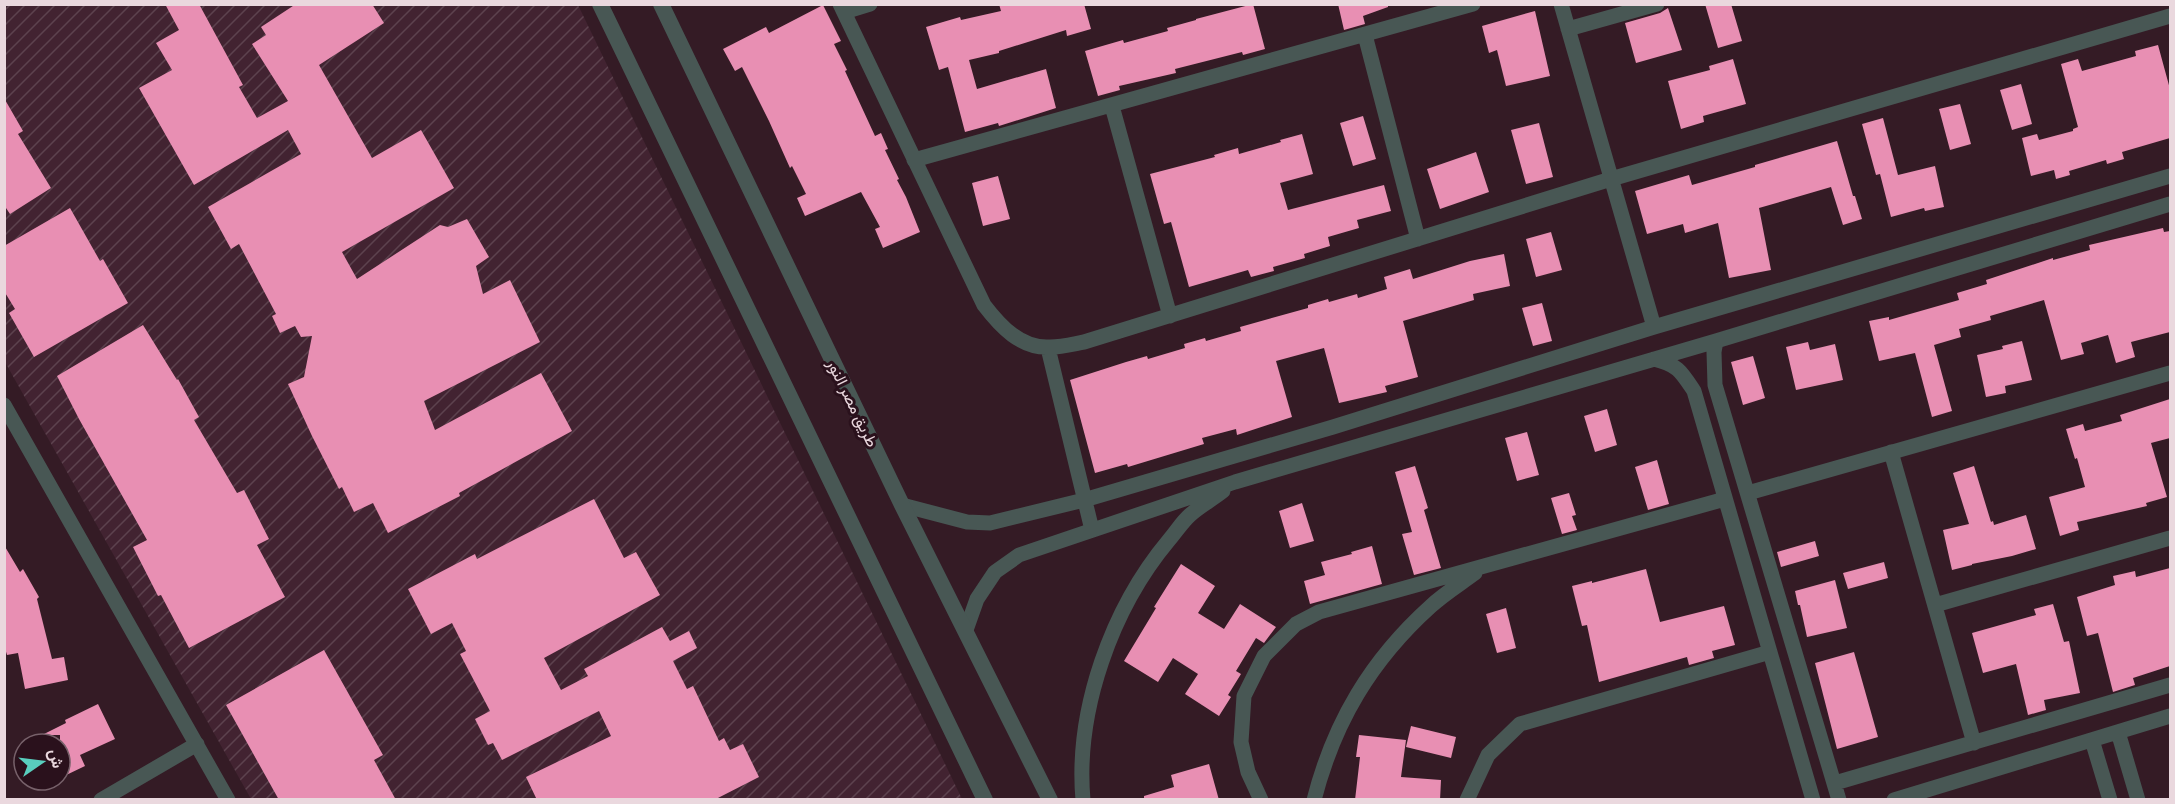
<svg xmlns="http://www.w3.org/2000/svg" width="2175" height="804" font-family="'Source Sans 3',Vazirmatn,sans-serif">
	<style>
		.industrial { fill: url(#industrial-furrows) }
		.building { fill: #e88fb3 }
		.lines { fill: none; stroke-linecap: round; stroke-linejoin: round }
		.minor { stroke: #485754; stroke-width: 15 }
		.tertiary { stroke: #485754; stroke-width: 16 }
		.labels { text-anchor: middle; stroke-width: 6; stroke-linejoin: round; paint-order: stroke }
		.street-label { font-size: 16px; fill: #ead8de; stroke: #2a111c }
	</style>
	<defs>
		<pattern id="industrial-furrows" width="10" height="10" patternUnits="userSpaceOnUse" patternTransform="scale(1.5)"><rect width="10" height="10" fill="#422331"/><path d="M-1 1l2-2M0 10L10 0M9 11l2-2" fill="none" stroke="#5d424e"/></pattern>
	</defs>
	<rect width="100%" height="100%" fill="#341b25"/>
	<path class="industrial" d="M4,5H578L962,799H251L5,362Z"/>
	<path class="building" d="M165,4H199L243,85L239,87L257,118L288,101L252,44L266,35L261,27L296,4H372L384,23L319,65L372,158L421,130L454,188L342,252L357,279L440,225L448,227L467,219L489,257L476,266L483,294L510,280L540,342L424,401L435,430L541,373L572,431L459,493L460,496L388,533L373,503L354,512L342,487L339,489L312,436L288,384L304,377L312,336L301,337L295,326L280,333L272,316L276,314L239,244L231,249L208,207L301,154L288,130L194,185L139,88L172,70L156,43L179,30Z
		M999,4H1084L1091,29L1067,36L1066,30L999,51V53L969,60L977,89L1046,69L1056,108L999,126L998,123L965,132L948,67L939,70L926,27L960,17L961,20L1001,11Z
		M1253,4L1265,49L1243,55L1242,52L1175,69L1176,73L1119,86L1120,90L1098,96L1085,51L1123,40L1124,43L1168,31L1167,28L1196,20V19Z
		M1338,4H1388V7L1363,16L1365,24L1344,30Z
		M1705,4H1731L1742,41L1718,48Z
		M823,5L841,41L834,44L847,70L845,71L875,136L881,133L888,149L885,150L899,179L897,180L906,197L920,232L883,248L875,229L880,227L861,192L805,216L797,198L806,194L792,166L790,168L769,121L742,67L735,71L723,49L766,27L769,33Z
		M1668,8L1682,50L1636,63L1625,23L1660,13Z
		M1535,11L1550,76L1506,86L1497,50L1489,53L1482,26Z
		M2158,45L2170,89V138L2122,152L2124,159L2107,164L2106,160L2069,171L2070,175L2056,179L2054,170L2031,176L2022,138L2037,134L2039,140L2073,131V129L2078,127L2061,64L2078,59L2082,71L2136,56L2135,51Z
		M1733,59L1746,104L1703,116L1704,122L1681,129L1668,81L1710,70L1709,66Z
		M2021,84L2032,124L2012,130L2000,90Z
		M4,98L23,131L18,134L51,188L10,214L4,205Z
		M1960,104L1971,144L1950,150L1939,109Z
		M1363,116L1376,159L1353,166L1340,123Z
		M1883,118L1898,175L1935,166L1944,207L1925,211L1924,208L1891,217L1880,174L1876,175L1862,124Z
		M1539,123L1553,177L1526,184L1511,130Z
		M1302,134L1313,174L1280,183L1288,210L1384,185L1391,211L1357,220L1359,228L1328,237L1330,246L1304,254L1305,258L1273,267L1274,271L1251,277L1248,270L1189,287L1171,222L1164,224L1150,174L1215,157L1214,155L1238,148L1239,154L1281,142L1280,140Z
		M1837,141L1853,196H1855L1862,219L1843,225L1831,187L1759,208L1771,270L1729,278L1718,223L1685,233L1683,224L1647,234L1635,191L1689,175L1692,185L1755,167V165Z
		M1476,152L1489,192L1440,209L1427,169Z
		M998,176L1010,219L983,226L972,183Z
		M70,208L100,261L103,259L128,303L34,357L9,313L15,309L4,291V246Z
		M2163,228L2164,232L2170,231V332L2131,342L2135,357L2116,363L2108,335L2081,343L2084,354L2061,360L2044,300L1990,316L1991,320L1959,329L1961,337L1934,345L1952,411L1932,417L1915,353L1879,361L1869,321L1889,317V320L1959,300L1957,293L1987,284L1986,280L2053,258V260L2090,250L2089,245Z
		M1551,232L1562,270L1536,277L1526,239Z
		M1504,254L1510,286L1473,294L1474,300L1403,321L1418,377L1385,386L1387,392L1339,403L1324,348L1276,361L1292,417L1237,435L1236,429L1202,438L1204,444L1128,467L1127,464L1095,473L1070,380L1126,362L1147,356L1148,359L1185,348L1184,344L1205,338L1206,341L1241,331L1240,327L1308,308V305L1328,299L1329,302L1357,294L1358,298L1387,289L1384,277L1410,269L1413,279L1470,261Z
		M1542,303L1552,341L1533,346L1522,308Z
		M143,325L177,380L178,379L199,417L194,420L237,493L244,490L269,539L257,545L285,597L189,648L161,595L158,596L133,547L147,540L79,419L57,376Z
		M2022,341L2032,380L2005,386L2006,393L1986,397L1977,355L2003,349L2002,346Z
		M1808,342L1810,350L1835,344L1843,380L1796,390L1786,347Z
		M1753,356L1765,398L1743,405L1731,362Z
		M2170,399V438L2151,443L2167,497L2146,503L2147,506L2077,522L2079,530L2060,536L2049,497L2085,487L2077,458L2075,459L2066,429L2083,424L2085,431L2122,421L2120,415Z
		M1607,409L1617,445L1595,452L1584,416Z
		M1527,432L1539,475L1517,481L1505,438Z
		M1657,460L1669,504L1648,510L1635,467Z
		M1415,466L1428,508L1424,510L1441,568L1414,575L1402,534L1412,532L1395,472Z
		M1974,466L1991,522L1993,521L1994,525L2026,515L2036,549L2012,556L1972,564V565L1952,570L1943,530L1969,524L1953,473Z
		M1569,493L1576,515L1572,516L1577,530L1562,534L1551,498Z
		M594,499L624,558L636,552L660,595L544,658L561,690L588,676L584,669L662,627L670,641L689,631L697,648L673,661L687,689L693,686L719,741L724,738L730,750L743,744L759,777L714,800H537L526,777L611,736L599,711L502,760L493,743L488,745L475,719L490,711L460,654L466,651L452,623L431,634L408,589L475,554L477,559Z
		M1302,503L1314,541L1290,548L1279,511Z
		M1815,541L1819,556L1781,567L1777,552Z
		M4,545L20,572L23,569L39,597L37,599L52,659L64,657L68,680L25,689L18,653L7,655L4,645Z
		M1372,546L1382,584L1310,604L1304,581L1325,575L1321,562L1352,554L1351,552Z
		M1884,562L1888,578L1848,589L1843,573Z
		M1181,564L1215,586L1198,613L1224,629L1240,604L1276,627L1264,643L1256,638L1236,671L1241,674L1228,695L1231,697L1219,716L1185,694L1198,674L1173,658L1158,682L1124,661L1156,608L1154,607Z
		M2170,568V666L2133,678L2135,685L2113,692L2098,633L2087,636L2077,597L2115,585L2113,576L2135,571L2136,577Z
		M1646,569L1660,622L1724,606L1735,645L1712,651L1714,658L1689,665L1687,657L1599,682L1587,625L1582,626L1572,586L1592,581V583Z
		M1835,580L1847,628L1807,637L1800,605H1798L1795,591Z
		M2053,604L2064,642L2069,641L2080,693L2044,700L2046,710L2028,715L2016,664L1983,673L1972,633L2036,615L2034,609Z
		M1506,608L1516,648L1497,653L1486,614Z
		M324,650L383,755L374,760L396,800H279L226,705Z
		M1854,652L1878,737L1837,749L1815,663Z
		M98,704L115,739L80,755L85,766L60,778V735H42L66,723L65,720Z
		M1411,726L1456,737L1451,758L1406,747Z
		M1359,735L1406,740L1401,777L1441,780L1440,800H1355L1360,757H1356Z
		M1209,764L1219,800H1144V796L1174,787L1171,775Z"/>
	<g class="lines">
		<path class="minor" d="M840,4L984,305C1000,326 1021,349 1050,347C1062,347 1073,344 1084,342L1611,179L2170,16
			M1561,4L1654,327
			M844,12L870,4
			M1568,29L1657,4
			M1365,35L1418,239
			M1112,106L1170,316
			M914,160L1473,4
			M1716,341L1714,352L1715,385L1839,800
			M1048,348L1092,530
			M1654,359C1678,365 1681,371 1694,391L1813,800
			M4,405L228,800
			M1891,452L1974,743
			M1748,493L2170,373
			M902,505L967,522L990,523L1084,500L1333,427L1654,327L2170,176
			M1935,605L2170,538
			M966,630L977,599L995,572L1019,555L1235,482L1716,341L2170,204
			M2118,732L2138,800
			M2092,740L2110,800
			M1835,783L2170,685
			M101,800L197,744
			M1083,800C1075,710 1112,608 1169,540C1176,532 1182,522 1190,515C1200,506 1213,499 1223,491
			M1261,800L1248,772L1241,742L1244,696L1264,656L1296,624L1319,612L1725,499
			M1314,800C1334,722 1371,660 1431,606C1444,594 1460,584 1475,573
			M1467,800L1488,755L1520,724L1770,652
			M1894,800L2170,716"/>
		<path class="tertiary" d="M600,4L985,800
			M661,4L902,505L1050,800"/>
	</g>
	<g class="labels">
		<g class="street-label">
			<text transform="translate(853 403) rotate(64)" y="6">طريق مصر النور</text>
		</g>
	</g>
	<rect width="2175" height="804" fill="none" stroke="#ead8de" stroke-width="12"/>
	<g transform="translate(42 762) rotate(76)"><circle r="28" fill="#2a111c" stroke="#77616a" stroke-width="1.5"/>
	<path d="M0-4.5L10 22L0 15L-10 22Z" fill="#59cebe"/>
	<text y="-9" font-size="16" font-weight="bold" text-anchor="middle" fill="#ead8de">ش</text>
	</g>
</svg>
